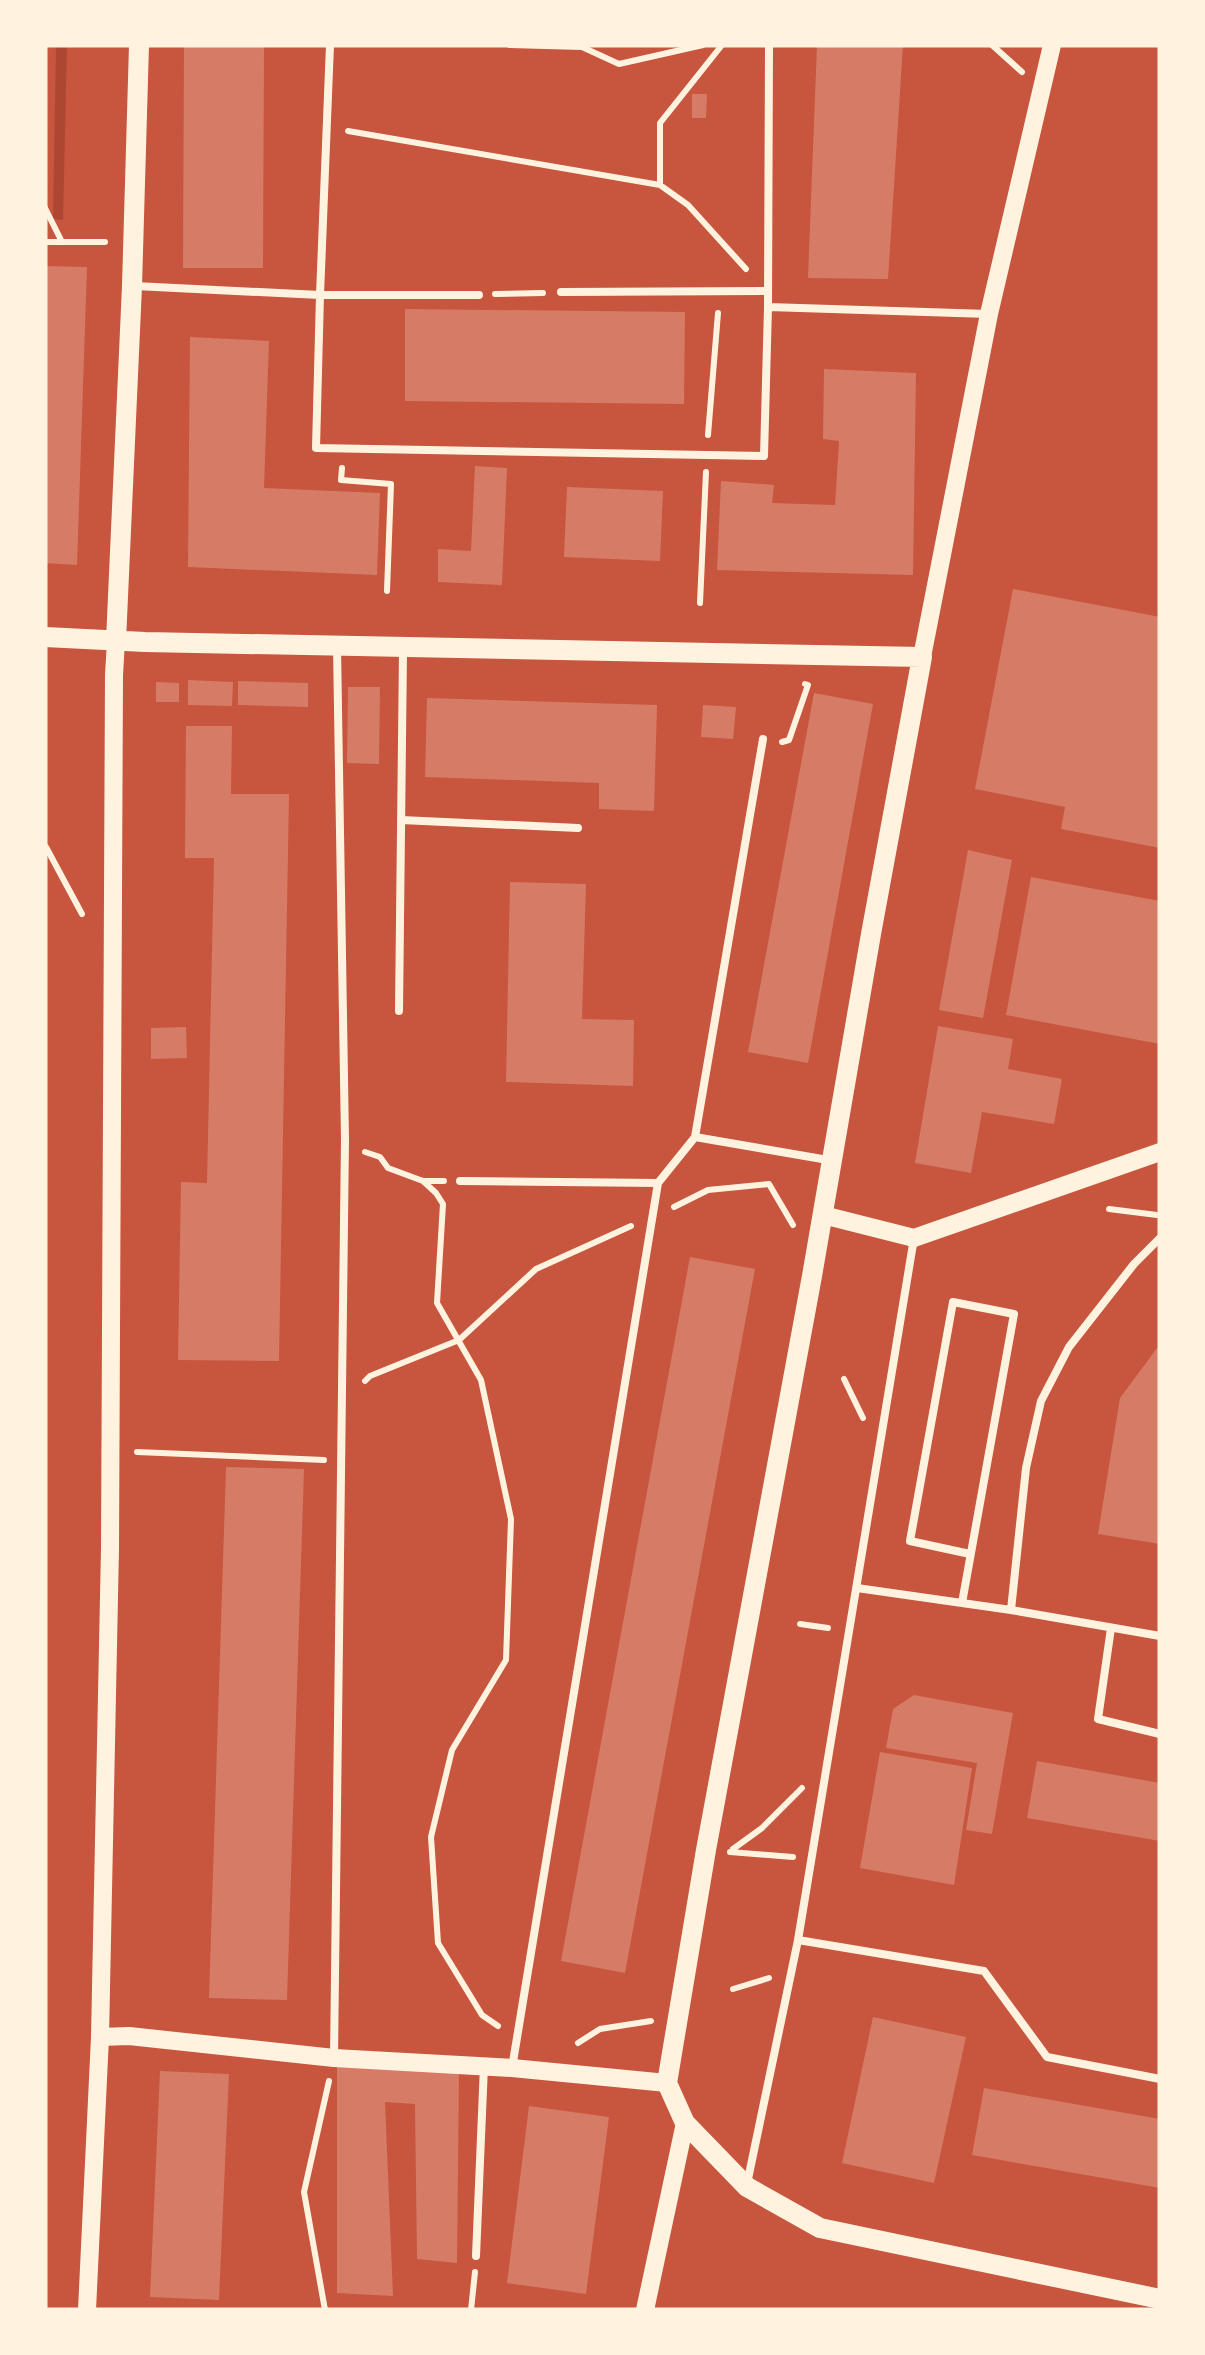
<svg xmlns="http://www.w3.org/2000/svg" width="1205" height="2355" font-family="Raleway,sans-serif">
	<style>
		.green { fill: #ae4732 }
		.building { fill: #d67c66 }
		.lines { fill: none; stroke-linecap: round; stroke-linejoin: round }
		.path { stroke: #fff3e0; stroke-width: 6 }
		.service { stroke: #fff3e0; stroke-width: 8 }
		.tertiary { stroke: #fff3e0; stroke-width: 18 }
		.secondary { stroke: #fff3e0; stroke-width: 20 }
	</style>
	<rect width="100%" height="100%" fill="#c8553d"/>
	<path class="green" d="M56,45H67L63,220L53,219Z"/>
	<path class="building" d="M184,45H264L263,268H183Z
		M817,45H903L888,279L808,278Z
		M692,94H707L706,118H692Z
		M45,266L87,267L77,565L45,563Z
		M405,309L685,312L684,404L405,401Z
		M190,337L269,341L264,488L380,493L377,575L188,567Z
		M824,369L916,373L913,575L717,570L721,481L774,485L772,503L835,505L839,441L823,439Z
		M475,466L507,468L502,585L438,582V549L471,551Z
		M567,487L663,491L660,561L564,557Z
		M1013,589L1160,617V848L1061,829L1065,807L975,789Z
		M188,680L233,682L232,706L188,705Z
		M238,681L308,683V707L238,705Z
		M156,682L179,683V702H156Z
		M348,687H380L379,764L347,763Z
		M814,693L873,704L808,1063L748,1052Z
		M427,698L657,705L654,811L599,809V783L425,777Z
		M703,705L736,707L733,739L701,737Z
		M186,726H232L231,794H289L279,1361L178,1360L181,1182L207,1183L214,858H185Z
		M968,850L1012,860L983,1018L939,1010Z
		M1031,877L1160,901V1044L1006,1015Z
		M510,882L586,884L582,1019L634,1020L633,1086L506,1082Z
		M938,1026L1013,1039L1008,1069L1062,1079L1054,1124L982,1112L971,1173L915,1163Z
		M186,1027L187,1058L151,1059V1028Z
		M690,1257L755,1269L625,1973L561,1961Z
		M1160,1344V1544L1098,1534L1120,1398Z
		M226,1467L304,1469L287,2000L209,1998Z
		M914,1695L1013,1713L992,1834L966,1830L977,1763L886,1748L893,1709Z
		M880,1752L972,1768L954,1885L860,1868Z
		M1037,1761L1160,1783V1841L1027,1818Z
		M873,2017L966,2037L934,2183L842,2163Z
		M337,2067L459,2072L457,2263L417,2259L415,2104L385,2102L393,2296L337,2293Z
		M160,2071L229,2074L219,2300L150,2297Z
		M984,2088L1160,2119V2188L972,2155Z
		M529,2106L609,2117L586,2294L507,2283Z"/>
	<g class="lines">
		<path class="path" d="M510,45L582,47L619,64L703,45
			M992,45L1022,72
			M348,131L660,185L688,205L746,269
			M660,185V123L722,45
			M45,208L62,242
			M45,242H105
			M495,294L543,293
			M708,435L718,313
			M342,468L341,480L391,484L387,591
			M700,603L706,472
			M782,742L789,740L808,685L805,684
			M46,847L82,914
			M365,1152L380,1157L388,1168L423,1181H444
			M423,1181L436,1193L443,1204L437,1303L481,1380L511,1519L506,1660L452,1750L431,1837L438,1943L482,2015L498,2026
			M674,1207L708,1190L769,1184L793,1225
			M1109,1209L1157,1215
			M844,1379L863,1418
			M365,1381L370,1376L459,1340L536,1269L631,1226
			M137,1452L324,1460
			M800,1624L828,1628
			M733,1849L762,1828L802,1788
			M730,1852L793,1857
			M733,1989L769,1978
			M578,2043L600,2029L651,2021
			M325,2310L304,2192L329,2081
			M471,2310L475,2272"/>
		<path class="service" d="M135,286L320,295L330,45
			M561,292L768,291
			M479,295H320L316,448L764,456L768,307L989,314
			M768,307L769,45
			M401,820L578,828
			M399,1011L403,650
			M695,1137L828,1160
			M460,1181L658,1183
			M857,1588L1011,1610L1160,1636
			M962,1603L1014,1314L953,1302L910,1541L970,1554
			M1011,1610L1026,1468L1041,1401L1069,1347L1134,1264L1160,1238
			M1111,1628L1098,1719L1160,1734
			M798,1940L984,1971L1047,2057L1160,2079
			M334,2058L345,1139L337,647
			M512,2068L658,1183L695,1137L763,739
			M747,2184L798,1940L914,1238
			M476,2256L484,2066"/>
		<path class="tertiary" d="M922,657L989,314L1052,45
			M823,1215L914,1238L1160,1152
			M100,2037L129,2036L334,2058L512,2068L667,2083
			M87,2310L100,2037L110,1548L114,675L116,641
			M645,2310L685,2123"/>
		<path class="secondary" d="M45,637L145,642L922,657L871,934L812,1276L706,1850L667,2083L685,2123L747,2187L820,2228L1160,2299
			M116,641L132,286L139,45"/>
	</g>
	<rect width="1205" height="2355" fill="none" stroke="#fff3e0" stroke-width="95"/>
</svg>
